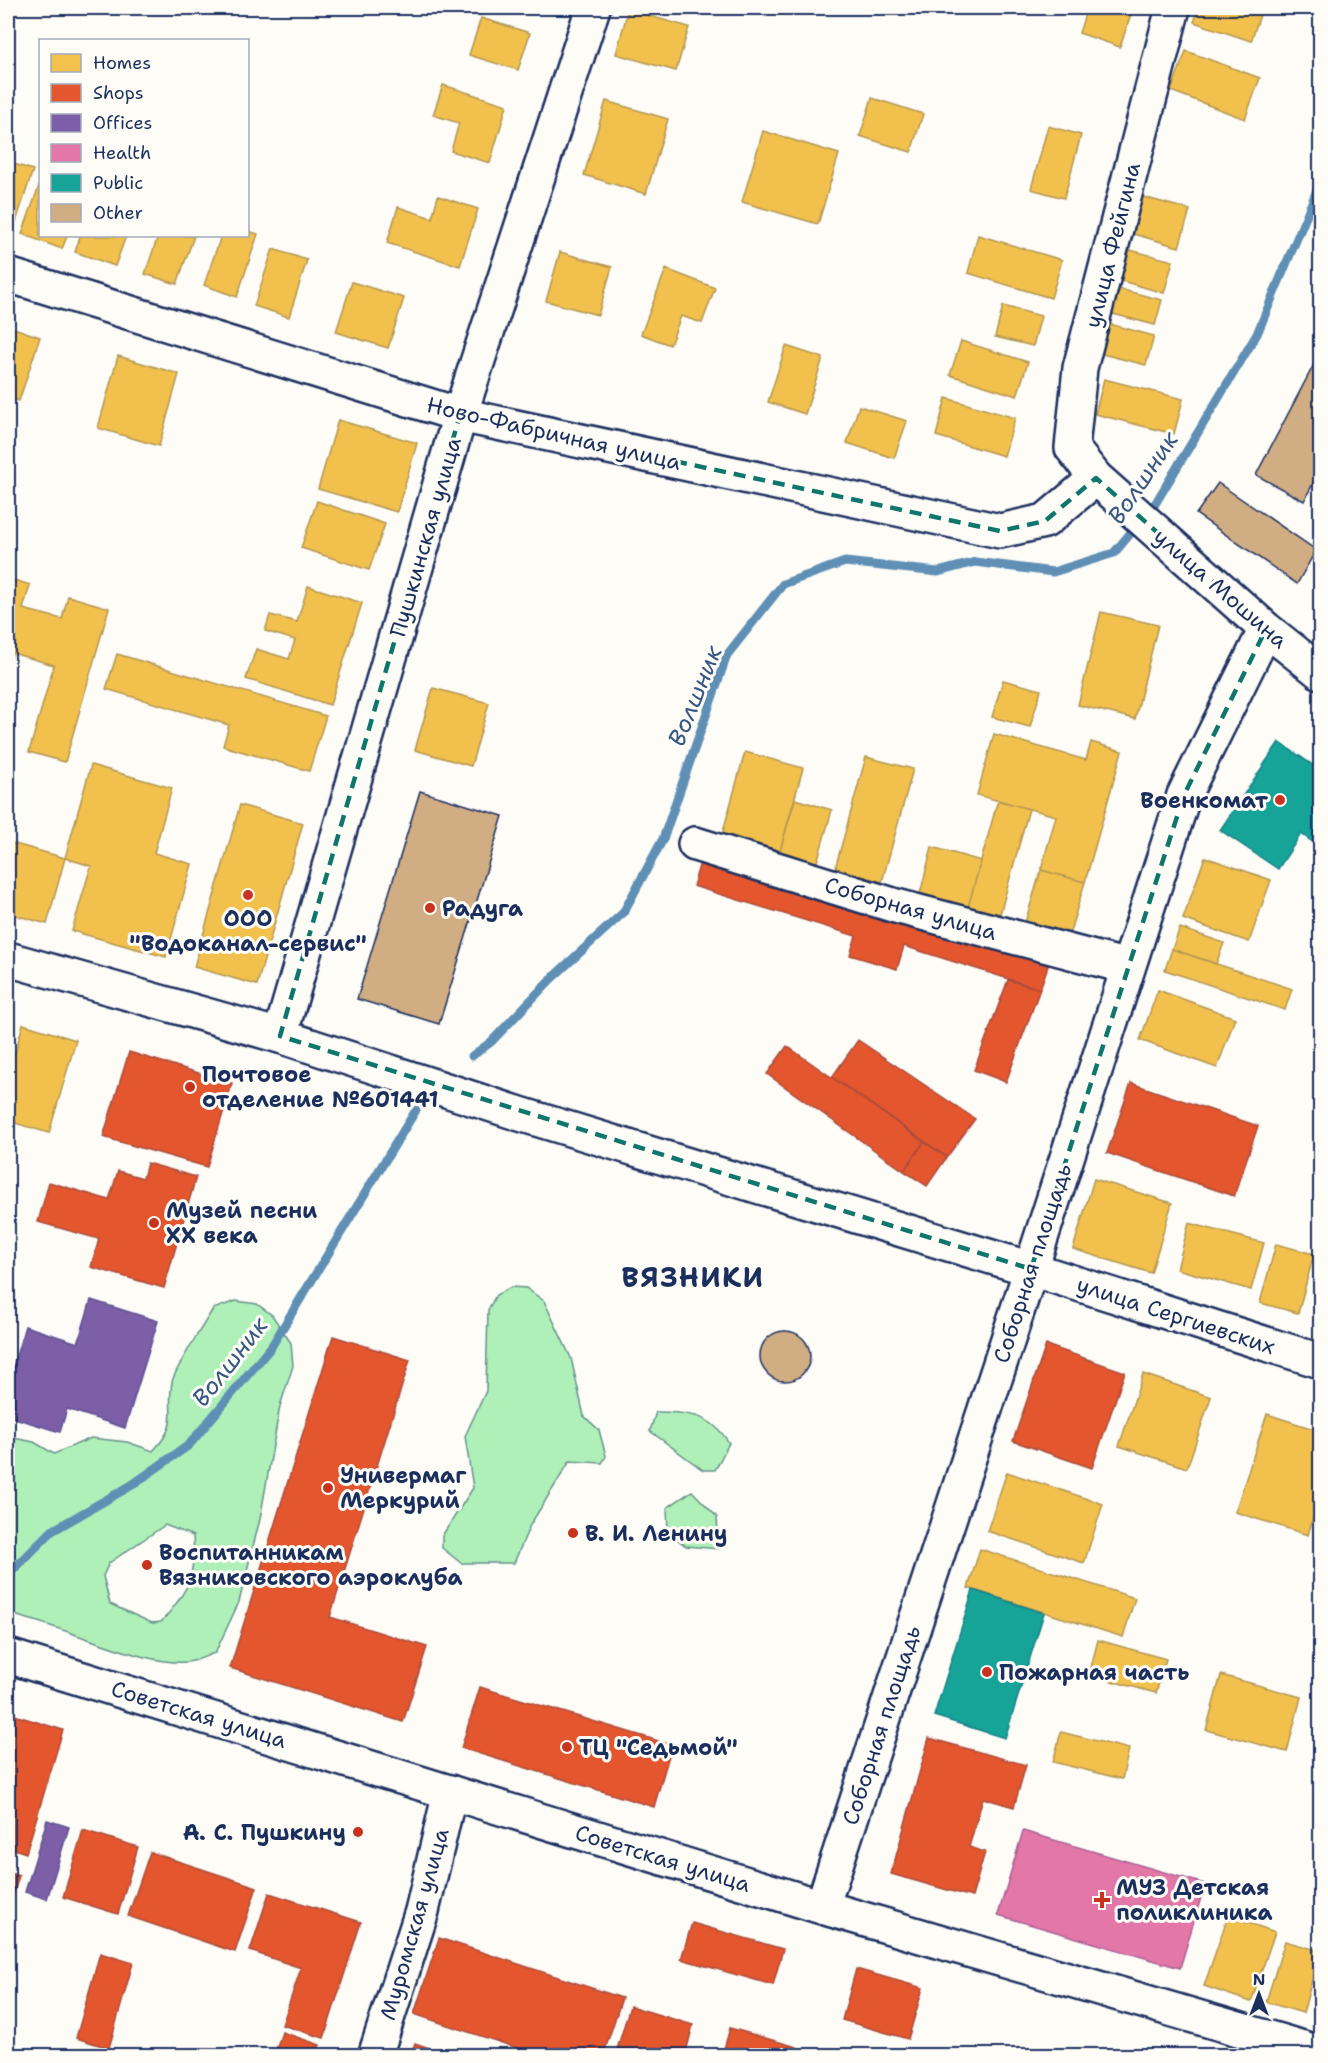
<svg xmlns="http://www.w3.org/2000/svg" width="1328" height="2063" font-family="'Shantell Sans',sans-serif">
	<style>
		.green { fill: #aff0b8; stroke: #65908b; stroke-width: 1.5; fill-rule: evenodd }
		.homes { fill: #f2c14e; stroke: #b29553; stroke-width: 1.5 }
		.shops { fill: #e4572e; stroke: #a84b3c; stroke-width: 1.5 }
		.offices { fill: #7b5ea7; stroke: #5e5091; stroke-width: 1.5 }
		.health { fill: #e377a8; stroke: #a76192; stroke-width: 1.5 }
		.public { fill: #17a398; stroke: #188087; stroke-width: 1.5 }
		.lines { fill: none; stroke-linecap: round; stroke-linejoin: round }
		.stream { stroke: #5f8fb4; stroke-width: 9 }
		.building { fill: #d1ad83; stroke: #1b2f5e; stroke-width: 1.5 }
		.minor-casing { stroke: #1b2f5e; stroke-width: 38 }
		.major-casing { stroke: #1b2f5e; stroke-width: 38 }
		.minor { stroke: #fdfcf7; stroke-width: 33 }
		.major { stroke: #fdfcf7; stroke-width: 33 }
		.marked { fill: none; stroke: #0f766e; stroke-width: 4.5; stroke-dasharray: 12 8; stroke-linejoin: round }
		.poi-dot { fill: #c8321e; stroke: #fdfcf7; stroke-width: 2 }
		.labels { text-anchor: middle; stroke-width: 6; stroke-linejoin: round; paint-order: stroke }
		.street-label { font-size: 22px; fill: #1b2f5e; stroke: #fdfcf7 }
		.poi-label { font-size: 22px; font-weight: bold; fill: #1b2f5e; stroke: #fdfcf7; text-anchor: start }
		.water-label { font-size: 24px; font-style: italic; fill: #385782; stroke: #fdfcf7 }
		.district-label { font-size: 28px; font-weight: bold; letter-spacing: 1.5px; fill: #1b2f5e; stroke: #fdfcf7 }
	</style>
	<rect width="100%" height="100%" fill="#fdfcf7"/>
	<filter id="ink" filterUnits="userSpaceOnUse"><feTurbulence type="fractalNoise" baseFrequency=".0167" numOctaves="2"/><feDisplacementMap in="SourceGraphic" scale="12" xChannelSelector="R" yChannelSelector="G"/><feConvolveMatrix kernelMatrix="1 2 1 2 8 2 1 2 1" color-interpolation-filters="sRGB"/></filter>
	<g filter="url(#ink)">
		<path class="green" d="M511,1287L526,1288L544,1301L571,1358L584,1416L599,1430L606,1456L602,1463L570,1461L530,1525L514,1563H461L442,1548V1536L473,1488L465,1436L486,1391L488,1310L496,1295Z
			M236,1301L257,1304L272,1315L291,1343L293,1366L280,1406L260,1519L239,1602L215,1653C208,1655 201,1659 193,1661C152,1671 56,1622 8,1614V1437L34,1442L54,1454L91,1438L127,1442L153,1451C181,1422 166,1414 172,1382C175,1368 204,1324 213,1309ZM165,1525L193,1536C196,1576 188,1592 161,1622L152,1623L110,1604L103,1576L109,1563Z
			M656,1412C689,1413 710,1413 729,1443L715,1470H703L650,1431Z
			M692,1491L717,1517L719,1549L686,1546L668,1532L667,1508Z"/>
		<path class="homes" d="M1087,8H1133L1120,47L1079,33Z
			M1199,8H1258L1262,9L1251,41L1194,22Z
			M628,10L689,27L676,71L616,54Z
			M481,18L530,33L518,70L469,55Z
			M1186,51L1260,78L1245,119L1171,91Z
			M443,85L507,105L490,163L451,151L459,123L433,115Z
			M872,98L923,114L911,152L860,136Z
			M606,101L668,119L646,194L584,175Z
			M1048,126L1081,135L1064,198L1031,189Z
			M763,131L839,154L818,224L742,202Z
			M8,162L33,170L12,234L8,232Z
			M40,183V236H67L62,249L22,234Z
			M438,196L478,209L460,266L387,243L398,207L432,218Z
			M1140,196L1190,210L1179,247L1130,233Z
			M248,231L258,234L237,297L204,285L221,236H248Z
			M978,235L1062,260L1051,298L968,273Z
			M80,236H126L115,266L75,252Z
			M158,236H194L177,284L145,274Z
			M273,249L307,260L289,317L254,306Z
			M1126,249L1173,261L1164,293L1118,280Z
			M560,252L612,267L598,315L546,301Z
			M666,269L715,288L702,323L681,316L670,345L641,334Z
			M352,282L404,298L388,348L336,332Z
			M1115,288L1162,300L1155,325L1109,313Z
			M1003,306L1041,316L1033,346L995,337Z
			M1106,323L1154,336L1146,365L1098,353Z
			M8,326L40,337L19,401L8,397Z
			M961,341L1028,362L1017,396L950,375Z
			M786,346L823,358L805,414L768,402Z
			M118,356L179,374L159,446L98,428Z
			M1104,379L1183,399L1174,434L1095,414Z
			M946,398L1015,418L1004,456L936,436Z
			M859,406L907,421L894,458L847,443Z
			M338,420L417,443L397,512L318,489Z
			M317,501L385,524L369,570L301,548Z
			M8,578L30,585L23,609L62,619L68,596L109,608L65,762L29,752L54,665L12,653L8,671Z
			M308,586L362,603L330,705L246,679L256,649L289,659L295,640L265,631L270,615L297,622Z
			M1101,612L1158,625L1135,719L1078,705Z
			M117,654L326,716L309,771L223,746L229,725L106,689Z
			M1003,680L1041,690L1030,727L992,717Z
			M433,688L489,703L471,766L415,750Z
			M994,734L1086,760L1091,742L1122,751L1085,882L1041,870L1056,816L977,795Z
			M745,752L803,768L780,851L722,835Z
			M866,757L913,769L882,882L835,869Z
			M91,765L172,788L154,853L192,864L166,957L72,931L91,866L65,858Z
			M795,799L832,810L817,862L780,851Z
			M998,800L1029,809L1000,914L968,907Z
			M240,805L303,823L257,985L194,967Z
			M8,842L65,858L47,924L8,913Z
			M932,847L981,861L968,907L920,894Z
			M1205,857L1271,880L1249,942L1183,919Z
			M1041,870L1085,882L1068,938L1024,926Z
			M1180,928L1224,943L1216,964L1172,949Z
			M1172,949L1292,989L1285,1010L1165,970Z
			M1158,990L1235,1018L1217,1068L1140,1040Z
			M23,1024L76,1040L49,1133L8,1121V1079Z
			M1094,1179L1172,1203L1151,1273L1073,1249Z
			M1189,1223L1264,1243L1251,1290L1177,1269Z
			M1276,1244L1314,1254L1298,1313L1260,1303Z
			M1143,1374L1211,1397L1187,1468L1119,1446Z
			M1267,1414L1320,1431V1494L1308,1535L1235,1512Z
			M1007,1472L1103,1504L1084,1563L987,1531Z
			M980,1549L1135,1598L1123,1637L968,1588Z
			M1098,1640L1166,1659L1156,1693L1089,1675Z
			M1221,1675L1301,1697L1287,1752L1206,1730Z
			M1061,1732L1129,1749L1122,1779L1053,1762Z
			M1228,1916L1275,1932L1251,2002L1204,1986Z
			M1285,1941L1320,1951L1303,2013L1266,2002Z
			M1320,1998V2020L1314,2018Z"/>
		<path class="shops" d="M702,856L1049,963L1040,989L904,946L897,969L850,955L856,936L693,886Z
			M1008,980L1040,989L1006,1082L974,1070Z
			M858,1040L975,1119L947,1157L832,1077Z
			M787,1046L924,1142L904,1171L767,1074Z
			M129,1052L232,1083L207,1167L103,1137Z
			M1131,1083L1258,1126L1234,1196L1107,1153Z
			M924,1142L947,1157L927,1186L904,1171Z
			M147,1163L196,1177L164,1288L91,1267L99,1239L38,1222L49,1182L109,1200L118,1171L143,1178Z
			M333,1336L410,1360L330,1617L427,1647L403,1722L230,1668Z
			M1046,1345L1125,1372L1092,1468L1013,1441Z
			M480,1687L672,1745L654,1807L461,1748Z
			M8,1713L63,1730L26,1853L8,1847Z
			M929,1738L1026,1765L1014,1807L983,1798L969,1847L985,1852L972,1897L891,1874Z
			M83,1830L138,1847L118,1914L63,1897Z
			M150,1852L257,1887L235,1952L128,1916Z
			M8,1872L19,1876L8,1912Z
			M269,1893L361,1922L324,2038L282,2025L301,1968L250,1951Z
			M692,1923L783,1949L773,1985L681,1959Z
			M439,1938L622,1998L603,2056H541L414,2014Z
			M100,1953L133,1963L109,2048L76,2038Z
			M856,1969L923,1988L908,2039L842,2020Z
			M630,2006L693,2025L685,2056H615Z
			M730,2028L797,2047L794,2056H722Z
			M282,2032L320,2045L316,2056H274Z
			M415,2043L452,2056H410Z"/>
		<path class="offices" d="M91,1300L158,1321L125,1428L67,1409L60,1432L8,1416V1383L25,1326L78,1343Z
			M47,1820L69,1827L47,1899L25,1892Z"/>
		<path class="health" d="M1023,1831L1205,1884L1180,1968L998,1915Z"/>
		<path class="public" d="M1279,742L1320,770V847L1301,834L1278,869L1220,830Z
			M973,1590L1044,1613L1005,1738L934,1716Z"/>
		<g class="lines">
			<path class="stream" d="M472,1056L491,1042L551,979L623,913L663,839L727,655L783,584L845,562L938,572L975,562L1053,572L1114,553L1155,504L1257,334L1320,183
				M8,1575L52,1531L132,1485L189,1445L271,1347L416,1110"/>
		</g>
		<path class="building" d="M1320,353V470L1304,501L1256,475Z
			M1218,483L1316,550L1297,584L1196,514Z
			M420,791L503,816L439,1024L357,999Z
			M760 1356a25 25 0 1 1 50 0a25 25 0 1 1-50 0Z"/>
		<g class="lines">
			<g class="minor-casing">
				<path id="minor" d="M1173,8L1080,368L1072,448L1096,478L1266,629L1320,672
					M8,275L460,415L1000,531L1045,521L1096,478
					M1266,629L1184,795L1031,1269L1320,1361
					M695,844L896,906L1128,967
					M280,1036L460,415L593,8
					M375,2056L422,1911L450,1792"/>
			</g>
			<g class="major-casing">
				<path id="major" d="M8,959L280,1036L520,1114L1031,1269L822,1907
					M8,1656L822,1907L1320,2053"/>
			</g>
			<use href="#minor" class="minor"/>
			<use href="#major" class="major"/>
		</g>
	</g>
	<path class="marked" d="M460,415L1000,531L1045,521L1096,478L1266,629L1184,795L1031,1269L280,1036Z"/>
	<g class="poi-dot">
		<circle cx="1280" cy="800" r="6"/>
		<circle cx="248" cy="895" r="6"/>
		<circle cx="430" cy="908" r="6"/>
		<circle cx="190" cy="1087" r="6"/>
		<circle cx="154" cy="1223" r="6"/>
		<circle cx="328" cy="1488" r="6"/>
		<circle cx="573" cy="1533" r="6"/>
		<circle cx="147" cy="1565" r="6"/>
		<circle cx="987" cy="1672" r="6"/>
		<circle cx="567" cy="1747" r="6"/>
		<circle cx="358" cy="1832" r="6"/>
		<path d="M1099 1891h6v6h6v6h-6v6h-6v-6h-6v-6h6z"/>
	</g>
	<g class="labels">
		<g class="street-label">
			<text transform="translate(1112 245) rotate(-76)" y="8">улица Фейгина</text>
			<text transform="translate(554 433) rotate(13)" y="8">Ново-Фабричная улица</text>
			<text transform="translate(425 537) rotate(-74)" y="8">Пушкинская улица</text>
			<text transform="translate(1221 588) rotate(41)" y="8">улица Мошина</text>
			<text transform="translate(911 908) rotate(16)" y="8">Соборная улица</text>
			<text transform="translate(1032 1263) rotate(-72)" y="8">Соборная площадь</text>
			<text transform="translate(1176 1315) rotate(18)" y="8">улица Сергиевских</text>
			<text transform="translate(199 1714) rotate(17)" y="8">Советская улица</text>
			<text transform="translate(881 1725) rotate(-72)" y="8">Соборная площадь</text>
			<text transform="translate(663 1858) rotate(17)" y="8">Советская улица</text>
			<text transform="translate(414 1924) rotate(-74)" y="8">Муромская улица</text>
		</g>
		<g class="poi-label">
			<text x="1268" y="808" text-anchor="end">Военкомат</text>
			<text x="442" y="916">Радуга</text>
			<text x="248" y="926" text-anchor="middle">ООО<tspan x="248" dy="25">"Водоканал-сервис"</tspan></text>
			<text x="202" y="1082">Почтовое<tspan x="202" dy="25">отделение №601441</tspan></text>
			<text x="166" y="1218">Музей песни<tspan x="166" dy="25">XX века</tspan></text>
			<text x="340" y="1483">Универмаг<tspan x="340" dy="25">Меркурий</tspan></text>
			<text x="585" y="1541">В. И. Ленину</text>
			<text x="159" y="1560">Воспитанникам<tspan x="159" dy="25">Вязниковского аэроклуба</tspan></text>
			<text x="999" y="1680">Пожарная часть</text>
			<text x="579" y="1755">ТЦ "Седьмой"</text>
			<text x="346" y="1840" text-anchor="end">А. С. Пушкину</text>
			<text x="1116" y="1895">МУЗ Детская<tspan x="1116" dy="25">поликлиника</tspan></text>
		</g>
		<g class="water-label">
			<text transform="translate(1143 478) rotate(-56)" y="8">Волшник</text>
			<text transform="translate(695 696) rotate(-68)" y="8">Волшник</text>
			<text transform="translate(230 1362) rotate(-52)" y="8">Волшник</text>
		</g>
		<g class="district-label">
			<text x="693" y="1287">ВЯЗНИКИ</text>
		</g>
	</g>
	<rect width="1328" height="2063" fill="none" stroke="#fdfcf7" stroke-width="30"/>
	<rect x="15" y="15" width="1298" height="2033" fill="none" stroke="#1b2f5e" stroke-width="2" filter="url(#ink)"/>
	<rect x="39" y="39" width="210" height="198" fill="#fdfcf7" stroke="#a3aaba" stroke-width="1.5"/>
	<rect x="51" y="54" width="30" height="18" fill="#f2c14e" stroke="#a3aaba" stroke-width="1.5"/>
	<text x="93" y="69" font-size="18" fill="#1b2f5e">Homes</text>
	<rect x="51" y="84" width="30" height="18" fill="#e4572e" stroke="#a3aaba" stroke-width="1.5"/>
	<text x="93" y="99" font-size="18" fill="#1b2f5e">Shops</text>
	<rect x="51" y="114" width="30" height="18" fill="#7b5ea7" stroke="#a3aaba" stroke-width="1.5"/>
	<text x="93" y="129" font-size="18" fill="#1b2f5e">Offices</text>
	<rect x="51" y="144" width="30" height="18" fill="#e377a8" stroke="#a3aaba" stroke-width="1.5"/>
	<text x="93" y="159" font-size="18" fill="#1b2f5e">Health</text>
	<rect x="51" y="174" width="30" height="18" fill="#17a398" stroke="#a3aaba" stroke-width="1.5"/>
	<text x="93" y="189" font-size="18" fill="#1b2f5e">Public</text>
	<rect x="51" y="204" width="30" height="18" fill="#d1ad83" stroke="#a3aaba" stroke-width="1.5"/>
	<text x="93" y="219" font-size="18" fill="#1b2f5e">Other</text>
	<g transform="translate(1259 1994)" stroke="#fdfcf7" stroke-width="4.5" paint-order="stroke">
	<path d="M0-4.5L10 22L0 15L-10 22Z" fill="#1b2f5e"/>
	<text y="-9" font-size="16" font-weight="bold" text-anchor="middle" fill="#1b2f5e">N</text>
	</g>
</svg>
